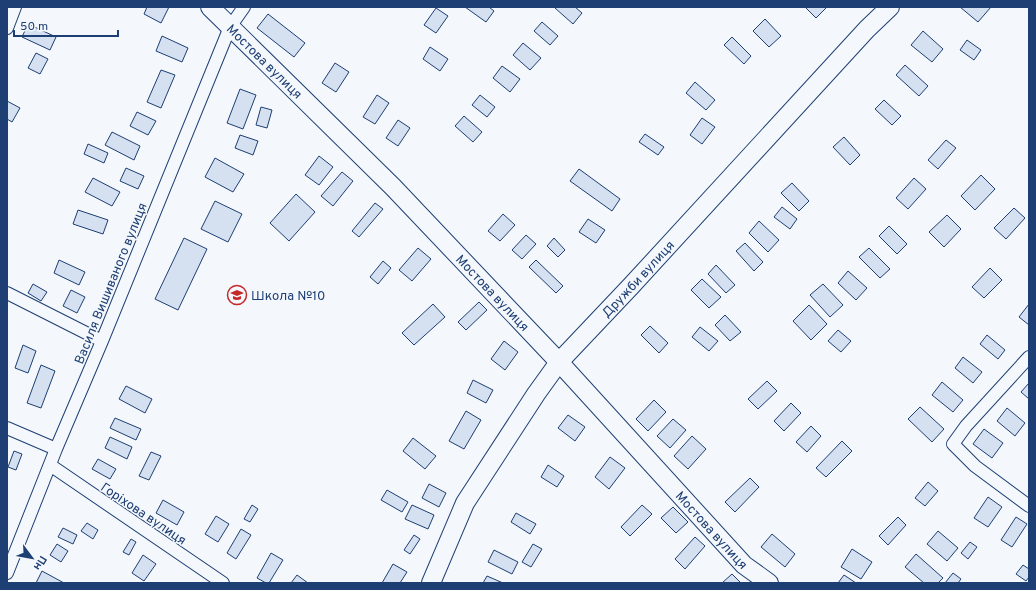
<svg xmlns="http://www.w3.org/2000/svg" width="1036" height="590" font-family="Overpass,sans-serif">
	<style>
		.building { fill: #d5e0f0; stroke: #1d3f73 }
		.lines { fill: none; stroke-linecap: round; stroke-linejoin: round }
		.street-casing { stroke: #1d3f73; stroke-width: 14 }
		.secondary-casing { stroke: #1d3f73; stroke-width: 20 }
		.street { stroke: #f4f7fb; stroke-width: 12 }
		.secondary { stroke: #f4f7fb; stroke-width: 18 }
		.labels { text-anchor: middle; stroke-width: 3; stroke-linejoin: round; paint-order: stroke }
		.street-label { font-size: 13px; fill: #1d3f73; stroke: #f4f7fb }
		.poi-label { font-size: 13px; fill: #1d3f73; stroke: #f4f7fb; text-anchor: start }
	</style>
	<rect width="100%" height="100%" fill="#f4f7fb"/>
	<path class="building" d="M147,7H169L161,23L144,14Z
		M465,7H489L494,11L486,22Z
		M555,7H575L582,13L573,24L555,8Z
		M805,7H827L816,18Z
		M960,7H991L978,22Z
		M436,8L448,16L436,33L424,25Z
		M268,14L305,43L294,57L257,28Z
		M765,19L781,36L769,47L753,31Z
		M542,22L558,36L550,45L534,31Z
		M28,24L56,37L50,50L22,37Z
		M923,31L943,49L932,62L911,45Z
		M162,36L188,48L182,62L156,51Z
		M732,37L751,56L744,64L724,45Z
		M967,40L981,50L974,60L960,50Z
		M523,43L541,58L530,70L513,55Z
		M430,47L448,59L440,71L423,59Z
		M36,53L48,59L40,74L28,68Z
		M335,63L349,72L336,92L322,83Z
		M905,65L928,86L919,96L896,75Z
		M502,66L520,79L510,92L493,78Z
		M161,70L175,75L161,108L147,102Z
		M695,82L715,100L706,110L686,93Z
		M240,89L256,95L243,129L227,123Z
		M377,95L389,103L375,124L363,117Z
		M480,95L495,107L487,117L472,105Z
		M884,100L901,116L892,125L875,109Z
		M7,101L20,108L12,122L7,119Z
		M261,107L272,110L267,128L256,125Z
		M137,112L156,121L148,135L130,126Z
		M464,116L482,132L473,142L455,126Z
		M702,118L715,127L702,144L690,135Z
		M398,120L410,128L398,146L386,138Z
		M112,132L140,146L134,160L105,145Z
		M645,134L664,147L658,155L639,142Z
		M240,135L258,141L253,155L235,148Z
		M844,137L860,155L850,165L833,147Z
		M946,140L956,148L938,169L928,160Z
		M88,144L108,153L104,163L84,154Z
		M319,156L333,167L319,185L305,175Z
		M215,158L244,174L233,192L205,177Z
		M126,168L144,176L138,189L120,181Z
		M579,169L620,199L612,211L570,181Z
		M342,172L353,181L333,206L321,196Z
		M981,175L995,189L975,210L961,196Z
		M93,178L120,192L112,206L85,192Z
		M914,178L926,189L908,209L896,198Z
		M792,183L809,201L799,211L781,193Z
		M296,194L315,212L289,241L270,223Z
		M215,201L242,214L228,242L201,229Z
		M375,203L383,209L359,237L352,231Z
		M782,207L797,219L790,229L774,217Z
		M1014,208L1025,218L1006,239L994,228Z
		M78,210L108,220L103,234L73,224Z
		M503,214L515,225L500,241L488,231Z
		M947,215L961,229L944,247L929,232Z
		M588,219L605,230L596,243L579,232Z
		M759,221L779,240L768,252L749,233Z
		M889,226L907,244L897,254L879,236Z
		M526,235L536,244L522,259L512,250Z
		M184,238L207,249L178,310L155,299Z
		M554,238L565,250L558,257L547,246Z
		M745,243L763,262L754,271L736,251Z
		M418,248L431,259L412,281L399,270Z
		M869,248L890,269L880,278L859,257Z
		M59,260L85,272L79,285L54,273Z
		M536,260L563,286L556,293L529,267Z
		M383,261L391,268L378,284L370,277Z
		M716,265L735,285L726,293L708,274Z
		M990,268L1002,280L984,298L972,287Z
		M848,271L867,288L856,300L838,283Z
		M702,279L721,297L709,308L691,290Z
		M33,284L47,292L41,301L28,293Z
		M823,284L843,305L830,317L810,295Z
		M71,290L85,297L77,313L63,306Z
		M479,302L487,310L466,330L458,322Z
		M433,304L445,317L414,345L402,333Z
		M1029,304V325L1019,317Z
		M809,305L827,324L811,340L793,321Z
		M725,315L741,332L730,341L715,325Z
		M650,326L668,343L659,353L641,335Z
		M700,327L718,341L709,351L692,337Z
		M838,330L851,341L841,352L828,341Z
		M987,335L1005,350L998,359L980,344Z
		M504,341L518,352L505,370L491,359Z
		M23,345L36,351L28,373L15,368Z
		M963,357L982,372L973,383L955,368Z
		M41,365L55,371L41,408L27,403Z
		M473,380L493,390L486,403L467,393Z
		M767,381L777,391L758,409L748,399Z
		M942,382L963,400L953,412L932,395Z
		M1029,383V399L1021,392Z
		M126,386L152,399L145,413L119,399Z
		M654,400L666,412L648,431L636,419Z
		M791,403L801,413L784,431L774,421Z
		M920,407L944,429L932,442L908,419Z
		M1007,408L1025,423L1015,436L997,421Z
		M466,411L481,420L464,449L449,441Z
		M568,415L585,427L575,441L558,428Z
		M115,418L141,429L136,440L110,428Z
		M673,419L686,430L670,448L657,436Z
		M811,426L821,436L807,452L796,442Z
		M984,429L1003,443L992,458L973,444Z
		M692,436L706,449L688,469L674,456Z
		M110,437L132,447L127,459L105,448Z
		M413,438L436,456L425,469L403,451Z
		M842,441L852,451L826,477L816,468Z
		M14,451L22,454L16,470L8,467Z
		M151,452L161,456L149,480L139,476Z
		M610,457L625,468L609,489L595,477Z
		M98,459L116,469L110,479L92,469Z
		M548,465L564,476L557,487L541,477Z
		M750,478L759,487L735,512L725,502Z
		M928,482L938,491L925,506L915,498Z
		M429,484L446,493L439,507L422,498Z
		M387,490L408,502L402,512L381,500Z
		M988,497L1002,507L988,527L974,518Z
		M163,500L184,512L177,525L156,513Z
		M252,505L258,509L250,522L244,519Z
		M412,505L434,515L428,529L405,519Z
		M642,505L652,514L630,536L621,527Z
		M673,507L688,522L676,533L661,518Z
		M516,513L536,524L530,534L511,522Z
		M216,516L229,524L218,542L205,534Z
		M898,517L906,525L888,545L879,536Z
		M1016,517L1027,524L1012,547L1001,540Z
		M87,523L98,530L93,539L81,531Z
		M63,528L77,535L73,544L58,537Z
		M241,529L251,535L236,559L227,553Z
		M938,531L958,548L947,561L927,544Z
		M772,534L795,554L785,567L761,547Z
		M414,535L420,539L410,554L404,550Z
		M695,537L705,546L685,569L675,559Z
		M131,539L136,542L129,555L123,552Z
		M970,542L977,547L968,559L961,553Z
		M57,544L68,551L61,562L50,555Z
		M533,544L542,549L531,567L522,562Z
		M852,549L872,562L861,579L841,567Z
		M494,550L518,562L512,574L488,562Z
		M271,553L283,560L269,583H266L257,578Z
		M916,554L943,578L938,583H924L905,567Z
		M143,555L156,564L144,581L132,573Z
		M393,564L407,572L400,583H382Z
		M1023,565L1029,569V577L1026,581L1016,574Z
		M42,571L64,583H36Z
		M953,573L961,579L958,583H945Z
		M732,574L741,583H722Z
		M297,575L308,583H291Z
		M844,575L856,583H838Z
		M487,576L503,583H483Z"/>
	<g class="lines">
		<g class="street-casing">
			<path id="street" d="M7,28L15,7
				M7,293L102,341
				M1029,357L966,426L953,444L975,466L1029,506
				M7,428L56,449
				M50,465L223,583
				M7,573L56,449L102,341L230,27L244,7"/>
		</g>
		<g class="secondary-casing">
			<g id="secondary">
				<path id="s1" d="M210,7L393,187L559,362L744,565L769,583"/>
				<path id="s2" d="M431,583L465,503L536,394L559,362L631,286L867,29L890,7"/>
			</g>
		</g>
		<use href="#street" class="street"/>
		<use href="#secondary" class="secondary"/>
	</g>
	<defs>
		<g id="school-ring" transform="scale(1)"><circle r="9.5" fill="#f4f7fb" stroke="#c62828" stroke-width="1.5"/><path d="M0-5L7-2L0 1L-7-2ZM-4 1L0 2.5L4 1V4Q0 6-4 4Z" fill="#c62828"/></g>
	</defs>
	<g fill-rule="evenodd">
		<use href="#school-ring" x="237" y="295"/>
	</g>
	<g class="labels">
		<g class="street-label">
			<text dy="5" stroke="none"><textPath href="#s1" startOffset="77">Мостова вулиця</textPath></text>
			<text dy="5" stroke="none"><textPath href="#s2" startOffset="371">Дружби вулиця</textPath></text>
			<text transform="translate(110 283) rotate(-68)" y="5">Василя Вишиваного вулиця</text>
			<text dy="5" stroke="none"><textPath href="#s1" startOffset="402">Мостова вулиця</textPath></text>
			<text transform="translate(144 513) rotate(34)" y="5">Горіхова вулиця</text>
			<text dy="5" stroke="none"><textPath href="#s1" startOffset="725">Мостова вулиця</textPath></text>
		</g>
		<g class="poi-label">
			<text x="251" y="300">Школа №10</text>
		</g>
	</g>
	<rect width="1036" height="590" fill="none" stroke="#1d3f73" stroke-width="16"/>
	<g transform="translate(32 558) rotate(122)" stroke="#f4f7fb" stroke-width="3" paint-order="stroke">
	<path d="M0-3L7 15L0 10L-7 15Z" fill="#1d3f73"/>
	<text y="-6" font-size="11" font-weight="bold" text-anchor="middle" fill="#1d3f73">Пн</text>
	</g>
	<path d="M14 30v6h104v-6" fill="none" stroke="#1d3f73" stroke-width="2"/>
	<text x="20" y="30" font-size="12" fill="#1d3f73" stroke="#f4f7fb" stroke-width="3" paint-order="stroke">50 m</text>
</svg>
